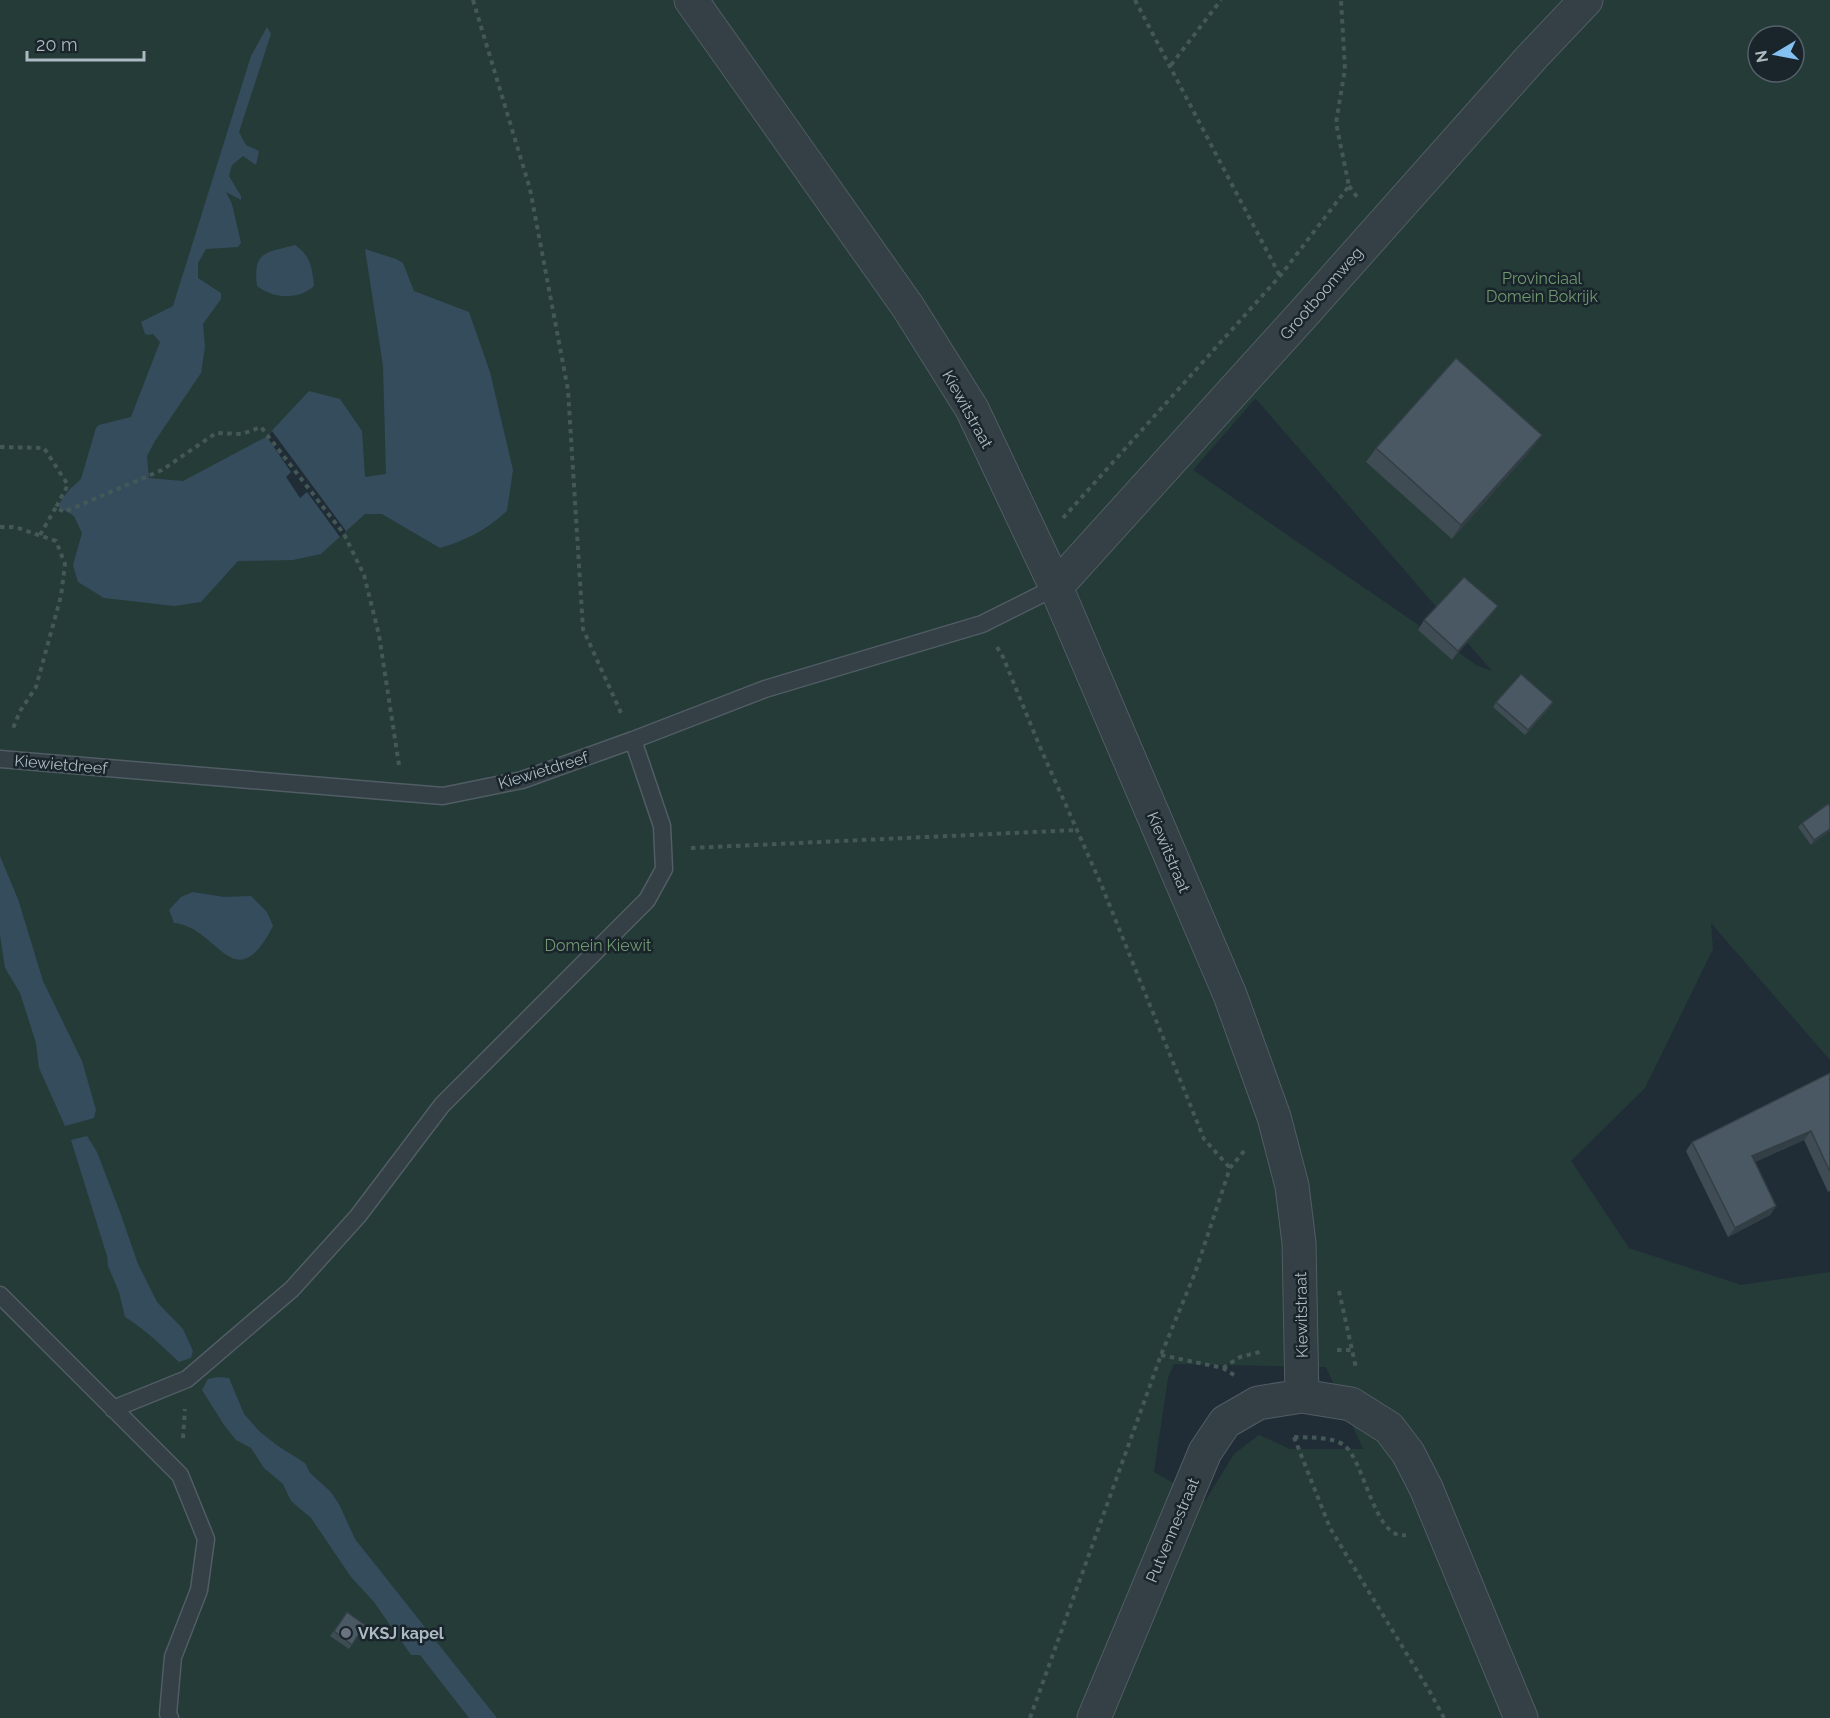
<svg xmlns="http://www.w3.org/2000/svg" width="1830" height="1718" font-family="Raleway,sans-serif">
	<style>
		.green { fill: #253b38; fill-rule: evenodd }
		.water { fill: #354c5d }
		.pier { fill: #202d36 }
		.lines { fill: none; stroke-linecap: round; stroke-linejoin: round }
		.lane-casing { stroke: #515d64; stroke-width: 19 }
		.street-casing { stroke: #515d64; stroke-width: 35 }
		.path { stroke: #445857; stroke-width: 4; stroke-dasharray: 4.5 4.5; stroke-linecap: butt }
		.lane { stroke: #343f46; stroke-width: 16 }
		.street { stroke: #343f46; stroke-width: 33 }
		.wall { fill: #3f4c54 }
		.shaded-wall { fill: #333e45 }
		.building { fill: #495862; stroke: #333e45; stroke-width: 1.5 }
		.worship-dot { fill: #6b7280; stroke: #19242b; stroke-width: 2 }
		.labels { text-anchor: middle; stroke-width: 5; stroke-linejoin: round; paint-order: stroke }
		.park-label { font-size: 16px; fill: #6f9870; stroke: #19242b }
		.street-label { font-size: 16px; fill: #aebac3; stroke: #19242b }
		.poi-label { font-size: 16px; font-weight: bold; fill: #aebac3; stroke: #19242b; text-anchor: start }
	</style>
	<rect width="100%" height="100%" fill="#202d36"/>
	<path class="green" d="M0,0H1830V1060L1711,923L1713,949L1645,1088L1571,1161L1629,1248L1741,1285L1830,1272V1718H0ZM1758,36H1794V72H1758ZM1255,399H1256L1492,671L1478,666L1193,470ZM1174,1364L1326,1367L1363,1449H1290L1259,1435L1234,1454L1205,1501L1154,1472L1168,1378Z"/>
	<path class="water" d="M267,27L271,34L239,132L246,145L259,151L256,165L243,156L232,165L229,176L241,196V200L226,192L232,204L241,243L238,247L206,249L198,263V278L221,293V299L203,324L205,347L201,373L155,441L147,456L149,478L183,481L266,437L309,391L340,399L362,431L365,477L386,474L383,366L365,249L396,259L403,263L414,291L469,312L490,372L513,470L507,511C486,530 467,540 440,548L382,514H365L321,554L293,560L238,561L201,602L174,606L104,598L78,582L73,565L82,533L74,516L57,506L70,489L81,479L96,428L99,425L131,417L160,342L153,334L149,335L145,334L141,322L173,306L251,56Z
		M295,245C311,256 312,268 314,286C299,300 273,299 257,286C253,251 265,253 295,245Z
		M0,856L18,899L43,981L82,1061L96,1110L94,1118L65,1126L39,1068L36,1043L20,993L5,968L0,935Z
		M193,892L224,897L251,896L267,912L273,926C234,1002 218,926 174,923L169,910L181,897Z
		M87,1136L97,1152L120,1212L138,1264L157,1302L183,1329L193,1351L191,1358L179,1362C161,1345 146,1330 125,1317L119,1292L108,1266L107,1256L71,1140Z
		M218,1377L229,1378L244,1414L260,1432L278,1446L305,1463L310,1473L330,1491L339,1504L355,1539L497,1718H469L420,1655H411L374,1602L351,1577L311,1518L291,1501L283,1484L264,1468L251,1448L236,1440L224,1425L202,1390L208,1379Z"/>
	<path class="pier" d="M272,431L346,531L340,537L307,492L300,498L286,477L291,472L267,437Z"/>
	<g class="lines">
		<g class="lane-casing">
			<path id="lane" d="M0,759L443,796L522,780L633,740L765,689L982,624L1056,587
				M0,1295L180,1475L206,1539L199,1590L173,1657L168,1714L170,1718
				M113,1409L187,1379L292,1289L358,1216L442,1105L647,900L664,869L662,826L633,740"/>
		</g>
		<g class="street-casing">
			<path id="street" d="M691,0L908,307L972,409L1056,587L1230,995L1274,1117L1292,1186L1299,1243L1302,1396
				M1056,587L1305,312L1531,58L1586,0
				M1094,1718L1205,1452L1225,1422L1258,1403L1302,1396L1351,1404L1389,1428L1408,1453L1426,1488L1521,1718"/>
		</g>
		<path class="path" d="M473,0L530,189L568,390L583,629L622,715
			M1135,0L1280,276
			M1171,65L1221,0
			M1349,186L1357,197
			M0,447L44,448L68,485L56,507
			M1063,518L1280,276L1349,186L1336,123L1345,69L1341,0
			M0,527H15L56,541L65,564L61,596L36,687L20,711L12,731
			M40,535L56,507L64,512L162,470L216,433L242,434L261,427L344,534L364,575L379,635L399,765
			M997,647L1003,657L1040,747L1101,884L1204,1139L1230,1168
			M691,848L1077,830
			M1339,1291L1356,1368
			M1337,1350H1352
			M1161,1355L1223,1368L1234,1375
			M1223,1368L1240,1357L1264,1351
			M1294,1437C1308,1438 1333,1436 1345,1446C1365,1463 1375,1541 1406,1535
			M1294,1437L1330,1528L1430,1692L1444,1718
			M183,1438L185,1409
			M1030,1718L1161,1355L1195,1273L1230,1168L1245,1150"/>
		<use href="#lane" class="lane"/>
		<use href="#street" class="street"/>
	</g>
	<path class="wall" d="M1542,435L1532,449L1452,539L1366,462L1376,448Z
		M1498,606L1491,615L1452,660L1418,630L1424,620Z
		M1496,702L1550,707L1525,735L1493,707Z
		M1802,823L1830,831L1811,845L1798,827Z
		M1830,1073V1191L1828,1192L1804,1140L1755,1162L1776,1206L1770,1215L1728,1237L1686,1151L1692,1142Z
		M347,1612L365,1625L349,1649L330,1636Z"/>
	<path class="shaded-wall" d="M1542,435L1532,449L1452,539L1461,525Z
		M1498,606L1491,615L1452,660L1458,651Z
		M1830,829V831L1811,845L1814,840Z
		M1811,1131L1804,1140L1746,1166L1752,1156Z
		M1776,1206L1770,1215L1728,1237L1735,1228Z"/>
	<path class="building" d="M1456,358L1542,435L1461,525L1376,448Z
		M1464,577L1498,606L1458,651L1424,620Z
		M1521,674L1553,702L1528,730L1496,702Z
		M1828,804L1830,806V829L1814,840L1802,823Z
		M1830,1073V1172L1811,1131L1752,1156L1776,1206L1735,1228L1692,1142Z
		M347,1612L365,1625L352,1645L334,1631Z"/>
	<circle class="worship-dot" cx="346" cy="1633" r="6"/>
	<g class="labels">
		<g class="park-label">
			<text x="1542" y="284">Provinciaal<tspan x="1542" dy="18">Domein Bokrijk</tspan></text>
			<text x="598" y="951">Domein Kiewit</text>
		</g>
		<g class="street-label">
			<text transform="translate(1321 293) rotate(-49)" y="6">Grootboomweg</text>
			<text transform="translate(968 409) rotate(61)" y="6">Kiewitstraat</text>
			<text transform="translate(61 764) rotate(5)" y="6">Kiewietdreef</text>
			<text transform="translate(543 770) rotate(-17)" y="6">Kiewietdreef</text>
			<text transform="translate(1169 852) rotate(67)" y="6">Kiewitstraat</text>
			<text transform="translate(1301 1315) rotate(-91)" y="6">Kiewitstraat</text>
			<text transform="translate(1172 1530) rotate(-67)" y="6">Putvennestraat</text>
		</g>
		<g class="poi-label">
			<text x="358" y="1639">VKSJ kapel</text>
		</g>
	</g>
	<g transform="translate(1776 54) rotate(260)"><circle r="28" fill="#19242b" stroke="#556068" stroke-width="1.5"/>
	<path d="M0-4.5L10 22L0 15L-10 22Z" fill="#83c1f3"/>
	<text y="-9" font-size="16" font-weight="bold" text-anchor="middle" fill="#aebac3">N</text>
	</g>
	<path d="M27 51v9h117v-9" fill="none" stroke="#aebac3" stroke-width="3"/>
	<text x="36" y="51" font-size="18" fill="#aebac3" stroke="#19242b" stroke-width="4.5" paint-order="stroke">20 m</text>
</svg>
